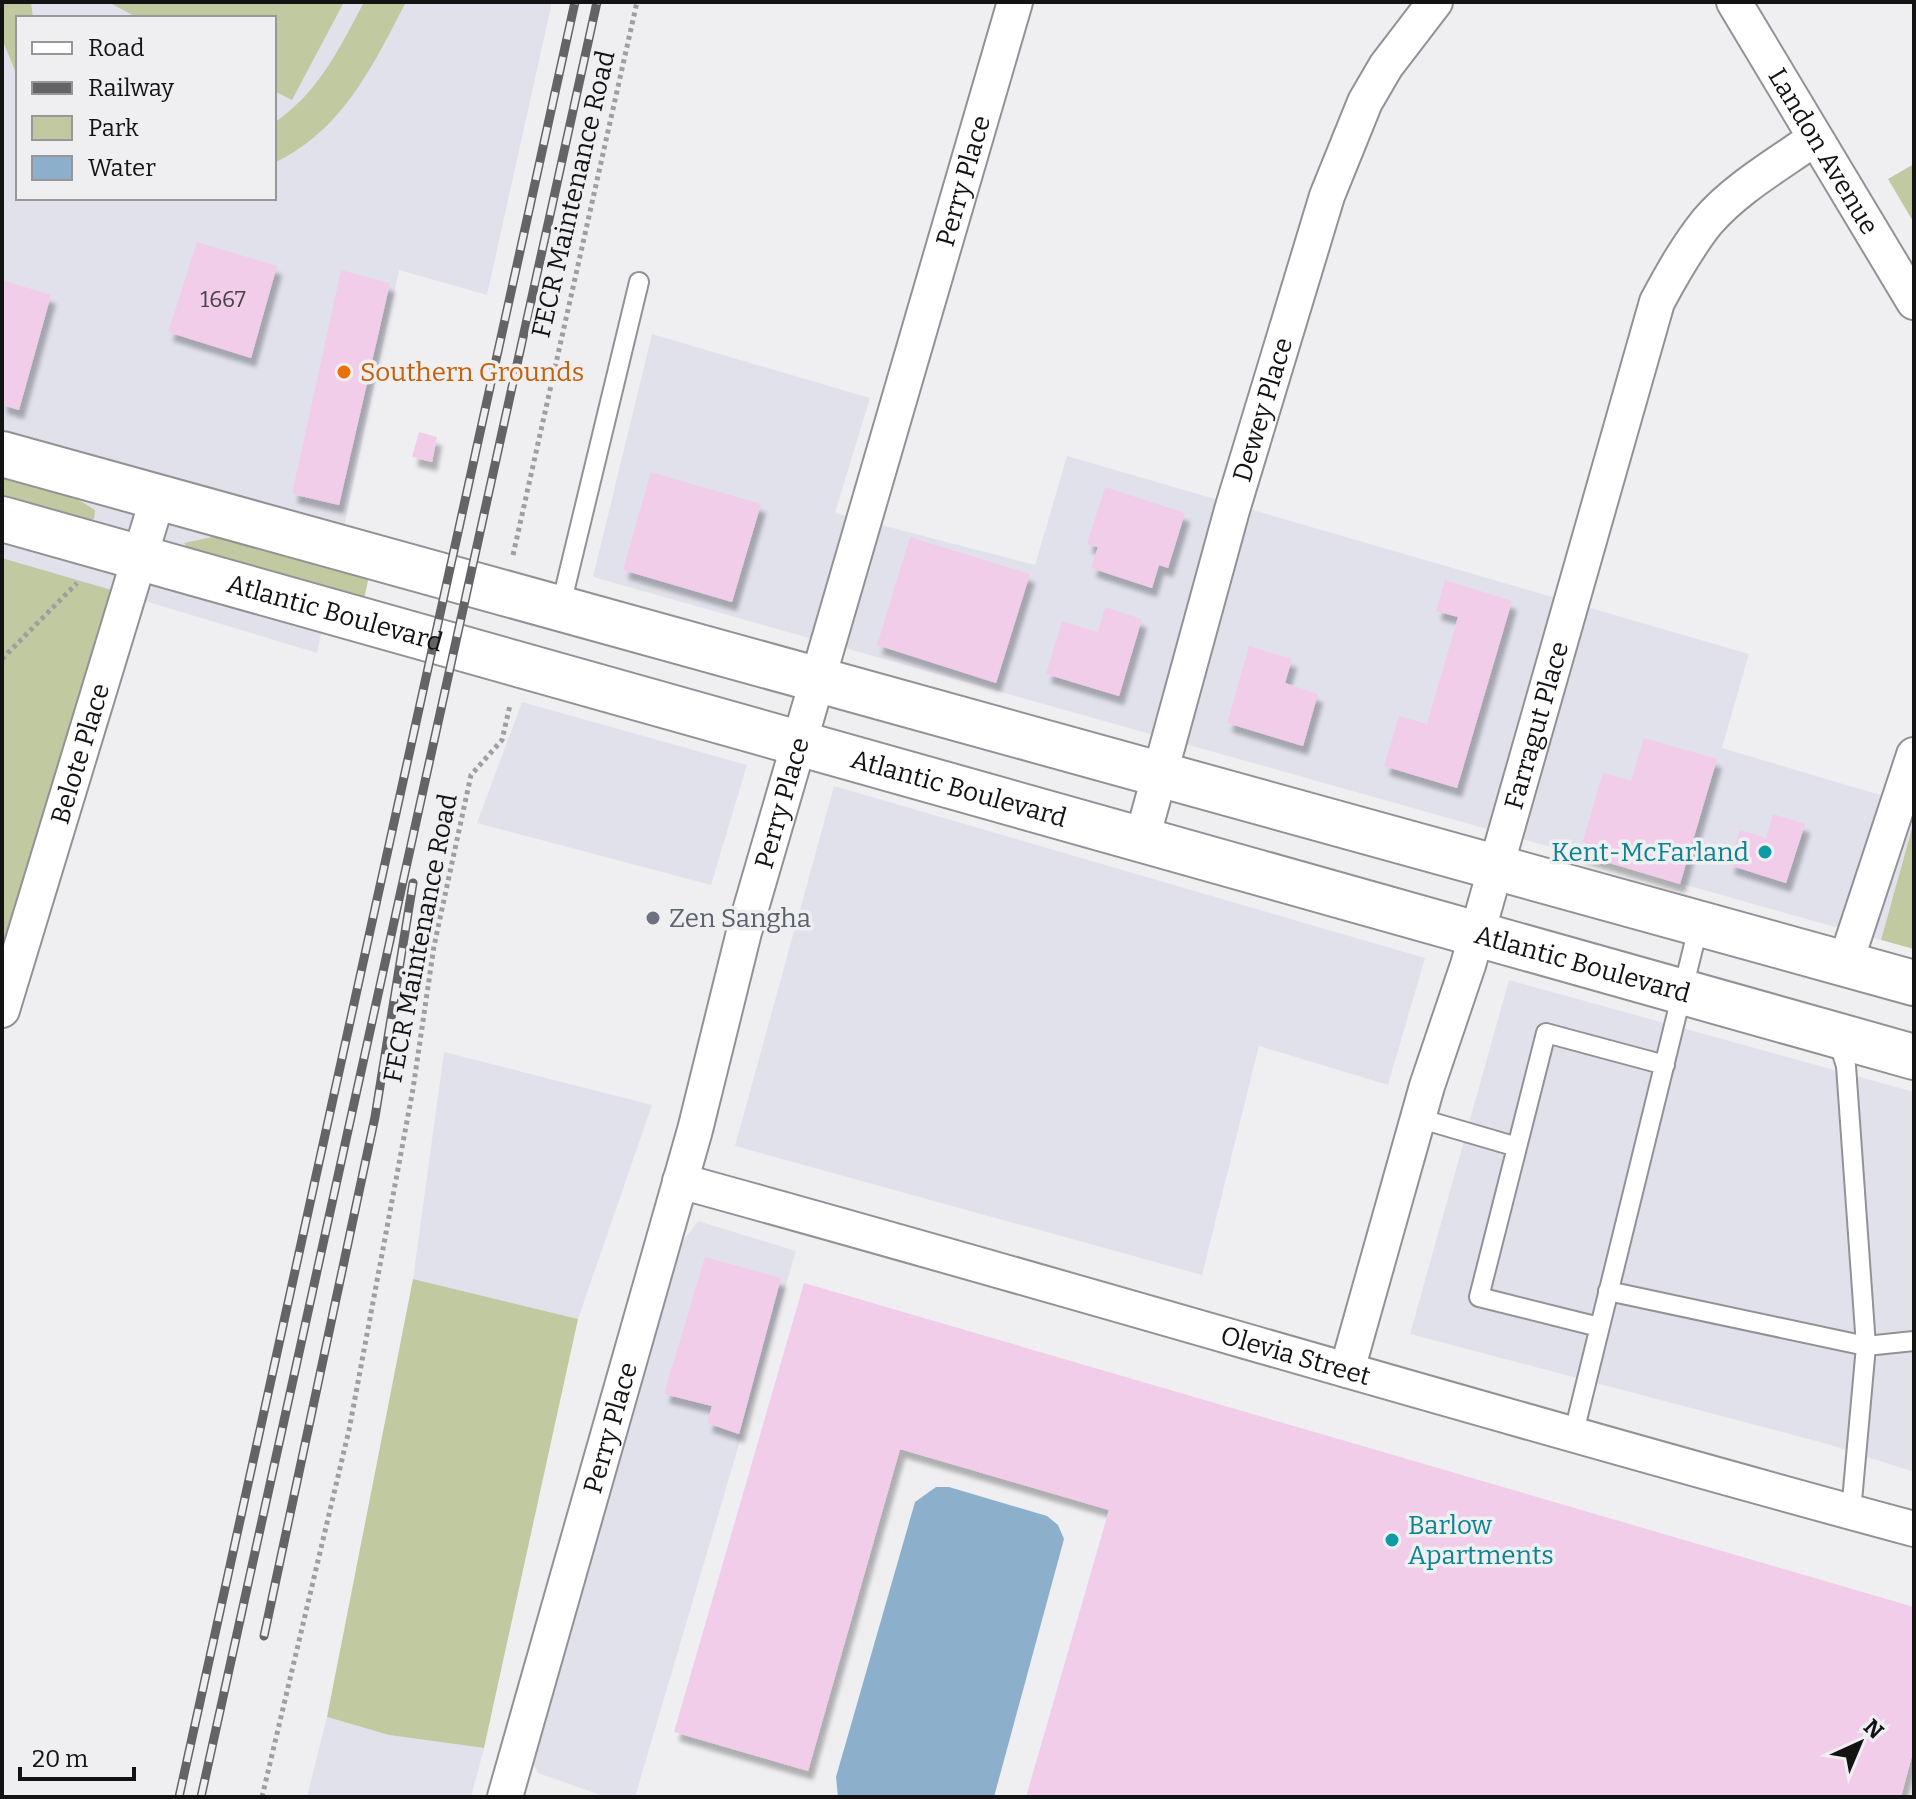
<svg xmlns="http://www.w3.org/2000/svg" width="1916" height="1799" font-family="Bitter,serif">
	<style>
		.built { fill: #e1e1ec; fill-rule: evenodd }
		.green { fill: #c1c9a0 }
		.water { fill: #8cb0cc }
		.building { fill: #f1cdea; filter: url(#shadow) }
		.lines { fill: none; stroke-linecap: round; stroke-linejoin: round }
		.lane-casing { stroke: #929296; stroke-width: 22 }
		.street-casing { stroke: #929296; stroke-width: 38 }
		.secondary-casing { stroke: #929296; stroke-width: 48 }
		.path { stroke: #9f9fa2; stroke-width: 5; stroke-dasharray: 4 4; stroke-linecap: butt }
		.lane { stroke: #fff; stroke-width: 18 }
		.street { stroke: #fff; stroke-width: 34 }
		.secondary { stroke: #fff; stroke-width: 44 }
		.rail-casing { stroke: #646466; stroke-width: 9 }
		.rail { stroke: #efeff2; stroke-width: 6; stroke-dasharray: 18; stroke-linecap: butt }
		.food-dot { fill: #e8710a; stroke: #efeff2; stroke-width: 3 }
		.culture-dot { fill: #0f9aa8; stroke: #efeff2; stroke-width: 3 }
		.worship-dot { fill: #6b7280; stroke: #efeff2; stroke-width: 3 }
		.labels { text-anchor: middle; stroke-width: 7; stroke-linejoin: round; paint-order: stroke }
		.number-label { font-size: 22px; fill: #4a424a }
		.street-label { font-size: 26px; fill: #131314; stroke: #efeff2 }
		.food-label { font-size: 26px; fill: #c56008; stroke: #efeff2; text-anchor: start }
		.culture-label { font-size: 26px; fill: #0d838f; stroke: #efeff2; text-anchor: end }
		.worship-label { font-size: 26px; fill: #5b616d; stroke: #efeff2; text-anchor: start }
	</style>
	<defs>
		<filter id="shadow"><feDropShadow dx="5" dy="9" stdDeviation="2" flood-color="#0004"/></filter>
	</defs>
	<rect width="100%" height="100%" fill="#efeff2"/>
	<path class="built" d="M2,2H552L487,295L399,270L317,653L2,558ZM18,18H274V198H18Z
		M652,334L870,398L835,513L1035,565L1067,456L1749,654L1722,748L1914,805V821L1881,940L593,577Z
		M522,702L747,765L711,885L477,823Z
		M834,786L1425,958L1388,1085L1259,1046L1202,1275L735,1146Z
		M1509,980L1914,1092V1472L1824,1443L1410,1334Z
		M444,1052L652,1105L578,1319L413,1279Z
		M698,1221L796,1251L635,1797H606L538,1773L531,1759L683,1241Z
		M327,1717L389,1735L484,1748L471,1797H307Z"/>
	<path class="green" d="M2,2H31L33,18H18V78L2,39Z
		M108,2H344L292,100L274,91V18H138Z
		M364,2H406C372,67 343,130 274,163V123C319,92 339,49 364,2Z
		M1914,164V223L1888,179Z
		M2,471C36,480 65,490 95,510L94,519H80L2,494Z
		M217,536L370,572L364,599L189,550L184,543Z
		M2,558L115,591L2,964Z
		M1914,821V949L1881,940Z
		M413,1279L578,1319L484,1748L389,1735L327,1717Z"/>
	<path class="water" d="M936,1487H949L1047,1516L1058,1525L1064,1539L994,1797H838L836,1777L915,1502Z"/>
	<path class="building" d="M197,242L277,266L251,358L168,332Z
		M341,270L390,283L339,505L292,494Z
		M2,280L51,295L19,410L2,405Z
		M419,432L437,437L432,462L412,457Z
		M651,472L761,504L732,602L623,570Z
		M1105,487L1185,513L1168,568L1159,565L1152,588L1091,568L1098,547L1087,544Z
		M910,537L1030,574L996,683L877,645Z
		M1445,580L1512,601L1457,788L1384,766L1399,716L1427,724L1458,617L1436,611Z
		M1105,607L1142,619L1119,696L1046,674L1062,621L1098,632Z
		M1249,646L1292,659L1285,683L1318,694L1303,746L1227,723Z
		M1644,738L1717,759L1680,884L1579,854L1603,773L1631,781Z
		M1773,814L1805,824L1786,883L1729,865L1740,830L1766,838Z
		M705,1257L781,1278L739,1434L707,1423L712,1406L664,1394Z
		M804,1283L1914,1607V1748L1901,1797H1026L1109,1510L900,1449L808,1771L674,1732Z"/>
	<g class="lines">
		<g class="lane-casing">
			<path id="lane" d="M560,609L639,282
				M1837,1037L1846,1066L1866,1346L1851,1512
				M1418,1118L1517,1147
				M1608,1291L1866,1346L1914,1341
				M1599,1327L1479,1297L1546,1033L1665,1065
				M1573,1436L1699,924"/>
		</g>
		<g class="street-casing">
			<g id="street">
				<path id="s1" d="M1734,2L1914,302"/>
				<path id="s2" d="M1142,839L1232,510L1327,196L1365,102L1386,66L1435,2"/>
				<path d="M1845,964L1914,755"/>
				<path id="s3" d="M2,1010L158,497"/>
				<path id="s4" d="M680,1181C1092,1294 1501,1418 1914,1529"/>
				<path id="s5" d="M1347,1370L1427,1086L1468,965L1657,302C1672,274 1687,247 1707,222C1736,188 1779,164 1815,138"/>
				<path id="s6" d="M505,1797L695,1130L744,932L1015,2"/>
			</g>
		</g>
		<g class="secondary-casing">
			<g id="secondary">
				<path d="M2,454L1914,983"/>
				<path id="s7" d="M2,519L1914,1057"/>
			</g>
		</g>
		<path class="path" d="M513,555L637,2
			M2,659L77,583
			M262,1797L349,1430L413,1089L434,946L471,775L502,740L510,705"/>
		<use href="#lane" class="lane"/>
		<use href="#street" class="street"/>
		<use href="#secondary" class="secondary"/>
		<g class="rail-casing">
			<path id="rail" d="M264,1636L375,1117L413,883
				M179,1797L575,2
				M201,1797L597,2"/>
		</g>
		<use href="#rail" class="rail"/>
	</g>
	<circle class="food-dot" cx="344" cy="372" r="8"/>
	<g class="culture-dot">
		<circle cx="1765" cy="852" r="8"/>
		<circle cx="1392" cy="1540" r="8"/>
	</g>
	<circle class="worship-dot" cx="653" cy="918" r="8"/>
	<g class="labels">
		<g class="number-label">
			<text x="223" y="307">1667</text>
		</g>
		<g class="street-label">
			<text dy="9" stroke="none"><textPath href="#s1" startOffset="174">Landon Avenue</textPath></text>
			<text dy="9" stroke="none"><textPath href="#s6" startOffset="1680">Perry Place</textPath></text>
			<text transform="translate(573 194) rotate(-77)" y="9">FECR Maintenance Road</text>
			<text dy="9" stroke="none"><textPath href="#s2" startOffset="446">Dewey Place</textPath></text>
			<text dy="9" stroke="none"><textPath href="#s7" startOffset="346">Atlantic Boulevard</textPath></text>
			<text dy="9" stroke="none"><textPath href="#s5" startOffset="672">Farragut Place</textPath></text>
			<text dy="9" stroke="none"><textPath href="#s3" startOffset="268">Belote Place</textPath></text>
			<text dy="9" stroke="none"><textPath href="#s7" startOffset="994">Atlantic Boulevard</textPath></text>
			<text dy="9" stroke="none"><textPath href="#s6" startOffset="1032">Perry Place</textPath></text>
			<text transform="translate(420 938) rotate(-79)" y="9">FECR Maintenance Road</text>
			<text dy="9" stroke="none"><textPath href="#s7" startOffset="1642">Atlantic Boulevard</textPath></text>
			<text dy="9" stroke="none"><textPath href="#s4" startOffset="640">Olevia Street</textPath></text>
			<text dy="9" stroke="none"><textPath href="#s6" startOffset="384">Perry Place</textPath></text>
		</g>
		<g class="food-label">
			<text x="360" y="381">Southern Grounds</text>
		</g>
		<g class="culture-label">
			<text x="1749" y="861">Kent-McFarland</text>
			<text x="1408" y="1534" text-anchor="start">Barlow<tspan x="1408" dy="30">Apartments</tspan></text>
		</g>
		<g class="worship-label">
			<text x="669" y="927">Zen Sangha</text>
		</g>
	</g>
	<rect width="1916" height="1799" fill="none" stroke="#131314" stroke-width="8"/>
	<rect x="16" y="16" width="260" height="184" fill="#efeff2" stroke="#979799" stroke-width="2"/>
	<rect x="32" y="42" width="40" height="12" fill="#ffffff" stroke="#979799" stroke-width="2"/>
	<text x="88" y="56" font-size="24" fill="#131314">Road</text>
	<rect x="32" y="82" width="40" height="12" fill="#646466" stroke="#979799" stroke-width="2"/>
	<text x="88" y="96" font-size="24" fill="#131314">Railway</text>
	<rect x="32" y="116" width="40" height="24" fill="#c1c9a0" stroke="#979799" stroke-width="2"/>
	<text x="88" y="136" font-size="24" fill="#131314">Park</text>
	<rect x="32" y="156" width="40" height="24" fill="#8cb0cc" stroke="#979799" stroke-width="2"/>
	<text x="88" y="176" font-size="24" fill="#131314">Water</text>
	<g transform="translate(1860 1743) rotate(44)" stroke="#efeff2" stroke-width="6" paint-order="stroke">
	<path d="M0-6L14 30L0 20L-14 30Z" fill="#131314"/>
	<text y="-12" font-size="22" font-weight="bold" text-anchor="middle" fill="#131314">N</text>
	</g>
	<path d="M20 1767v12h114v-12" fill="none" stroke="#131314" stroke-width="4"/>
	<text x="32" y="1767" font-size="24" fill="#131314" stroke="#efeff2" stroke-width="6" paint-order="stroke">20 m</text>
</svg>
